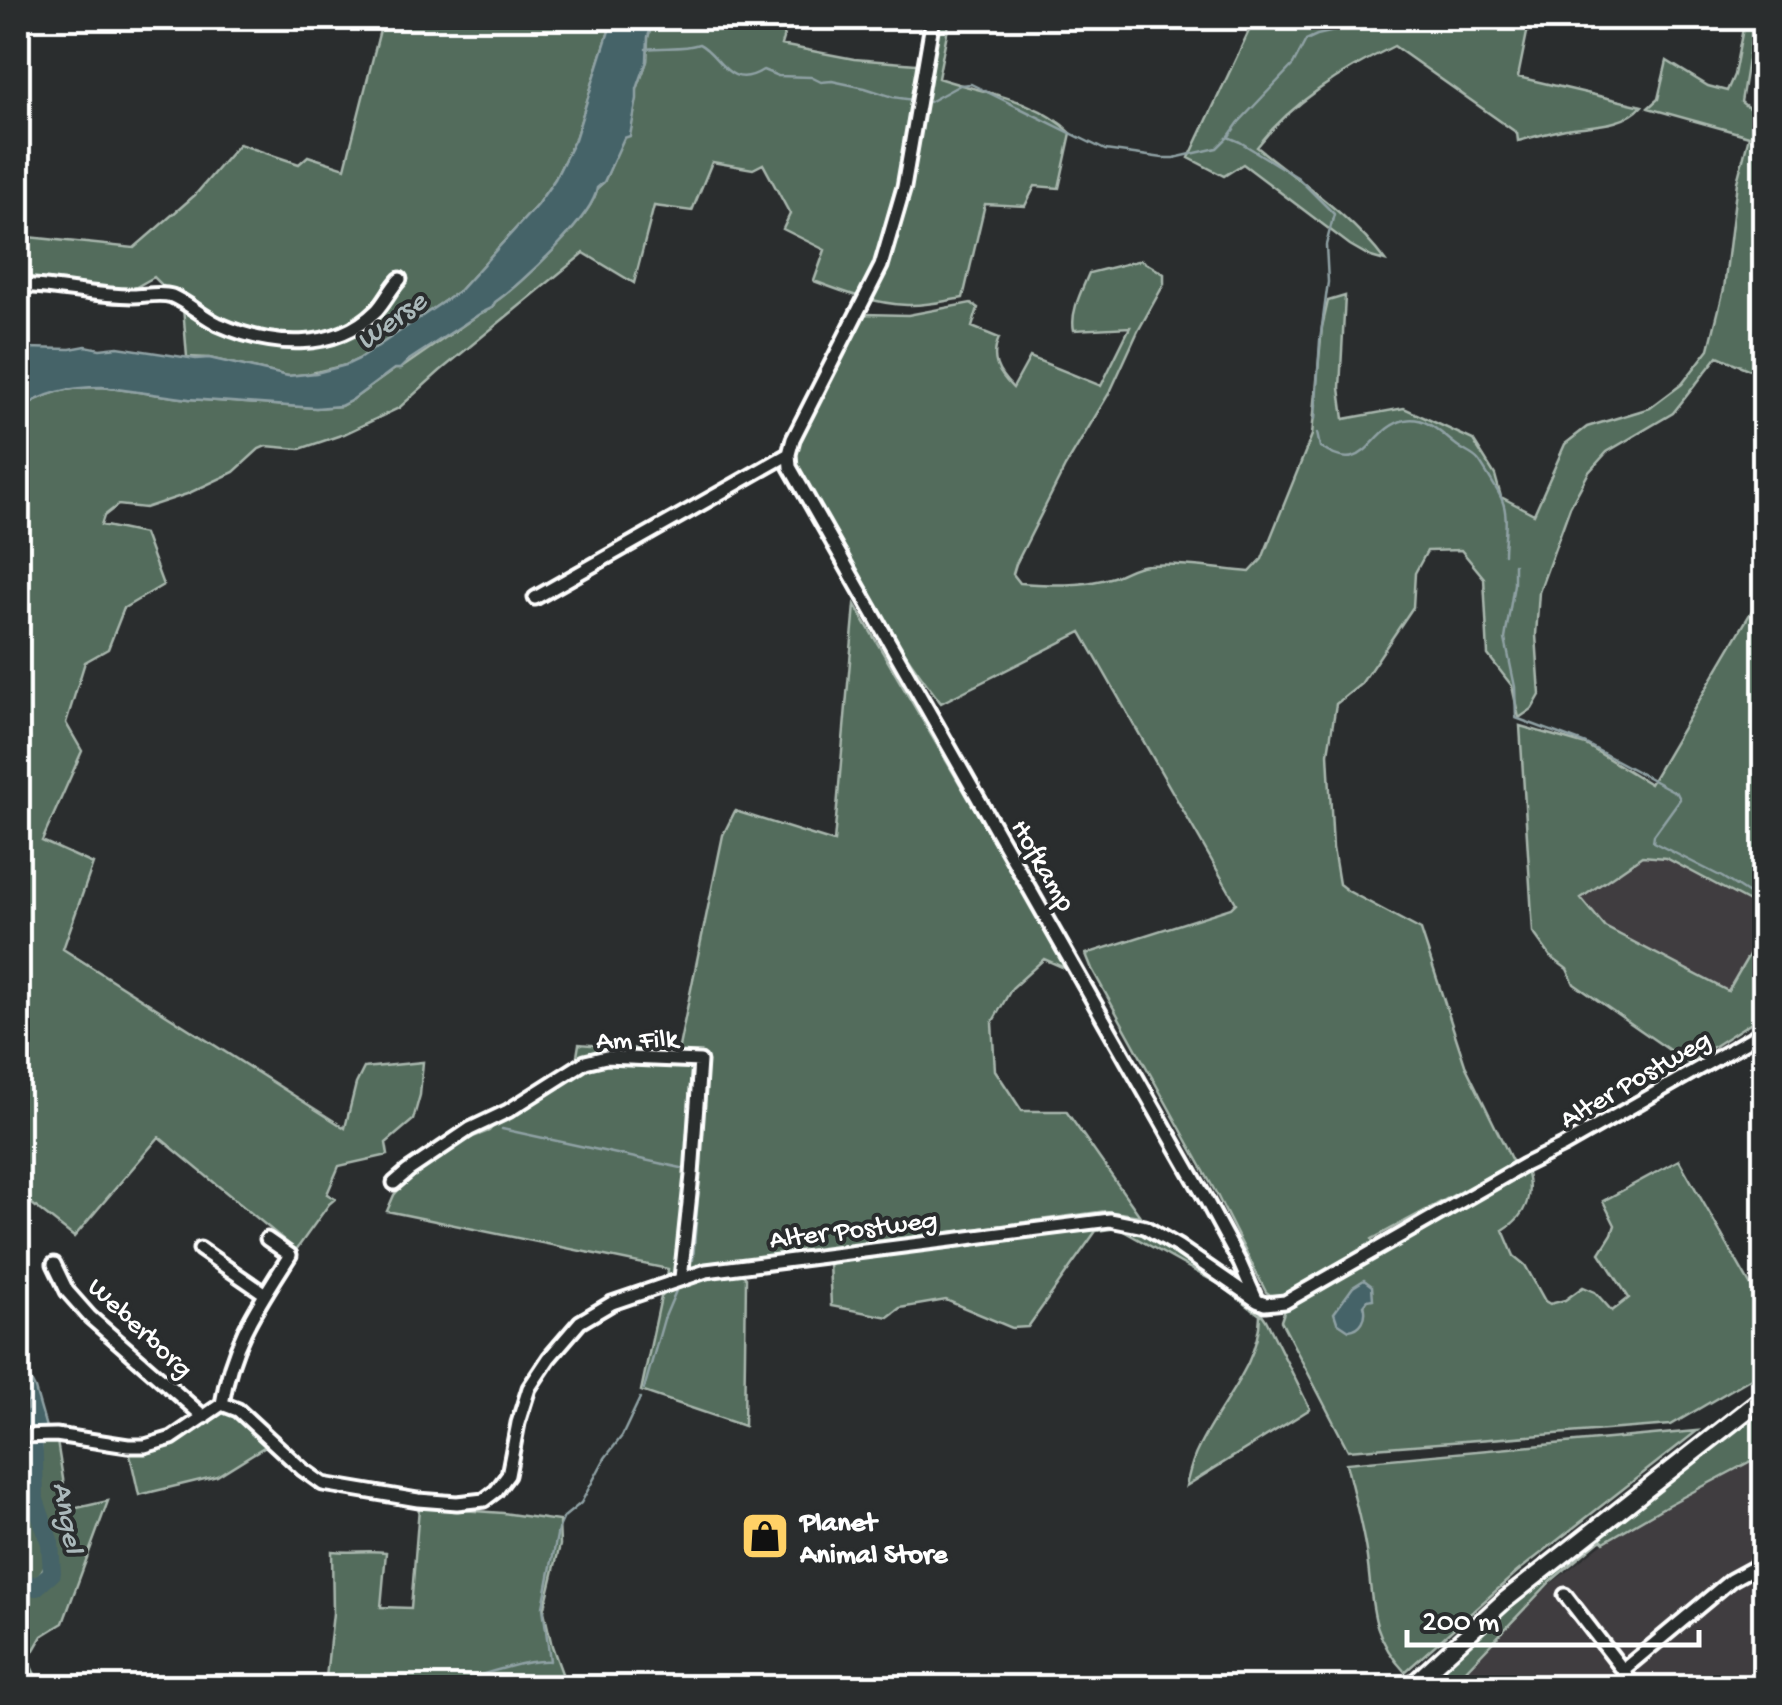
<svg xmlns="http://www.w3.org/2000/svg" width="1782" height="1705" font-family="'Gochi Hand',sans-serif">
	<style>
		.built { fill: #3f3c3f }
		.green { fill: #526c5b; stroke: #a8b6ad; stroke-width: 2.5 }
		.water { fill: #456368; stroke: #8fa1a4; stroke-width: 2.5 }
		.lines { fill: none; stroke-linecap: round; stroke-linejoin: round }
		.stream { stroke: #8fa1a4; stroke-width: 2.5 }
		.river { stroke: #456368; stroke-width: 18 }
		.minor-casing { stroke: #fff; stroke-width: 19 }
		.secondary-casing { stroke: #fff; stroke-width: 22 }
		.minor { stroke: #2a2d2e; stroke-width: 11 }
		.secondary { stroke: #2a2d2e; stroke-width: 15 }
		.labels { text-anchor: middle; stroke-width: 8; stroke-linejoin: round; paint-order: stroke }
		.street-label { font-size: 28px; fill: #fff; stroke: #2a2d2e }
		.poi-label { font-size: 28px; font-weight: bold; fill: #fff; stroke: #2a2d2e; text-anchor: start }
		.water-label { font-size: 30px; font-style: italic; fill: #abb9bb; stroke: #2a2d2e }
	</style>
	<rect width="100%" height="100%" fill="#2a2d2e"/>
	<filter id="ink" filterUnits="userSpaceOnUse"><feTurbulence type="fractalNoise" baseFrequency=".01" numOctaves="2"/><feDisplacementMap in="SourceGraphic" scale="20" xChannelSelector="R" yChannelSelector="G"/><feConvolveMatrix kernelMatrix="1 2 1 2 8 2 1 2 1" color-interpolation-filters="sRGB"/></filter>
	<g filter="url(#ink)">
		<path class="built" d="M1642,856L1666,858L1764,910V929L1728,992L1605,927L1581,898Z
			M1764,1454V1687H1475L1466,1670L1516,1615L1553,1582L1604,1542L1666,1506Z"/>
		<path class="green" d="M383,18H613L575,139L555,179L537,205L459,291L359,359L346,365L307,374L288,376L209,358L187,357L183,307L170,299L166,289L154,277L131,290L104,291L31,279L20,281L18,286V236L134,248L195,195L239,144L299,164L308,156L345,168Z
			M654,18H789L781,45L854,59L916,64L928,72L940,18H950L938,78C982,93 1037,98 1071,133L1059,188L1035,186L1025,206L985,204L963,298C945,301 926,306 907,305C876,304 843,292 814,281L825,250L783,229L790,214L763,164L753,169L712,162L692,211L654,206L634,283L584,253L440,371L399,408L344,434L300,449L266,446L259,449L234,472L187,494L145,508L118,505L104,516L101,525L144,534L163,585L124,608L108,649L85,662L66,723L82,751L42,841L93,864L63,949L345,1128L356,1084L364,1068L423,1062L420,1095L413,1120L386,1143L388,1155L339,1166L327,1194L335,1199L329,1204L296,1250L159,1137L74,1237L18,1193V411C44,392 70,387 102,387L189,399L316,408L341,406L352,400L395,369H400L481,313L492,308L495,302C519,285 594,216 597,188L604,182L634,113L637,89L647,61L648,37Z
			M1255,18H1530L1518,77L1642,106C1624,127 1591,125 1566,129C1550,132 1534,137 1518,141L1517,133L1394,46C1343,71 1293,101 1257,147C1301,183 1351,215 1385,261L1371,257L1350,245L1243,164L1224,176L1189,158Z
			M1745,18H1755L1741,102L1750,109L1764,111V376L1718,356L1673,413L1607,452L1589,472L1570,507L1539,592L1536,635L1540,695L1532,709L1519,718L1512,686L1488,655L1484,578L1461,550L1427,551L1415,573L1413,607L1361,684L1336,704L1328,753L1333,848L1339,884L1348,891L1421,930L1465,1065L1513,1163L1372,1239L1374,1246L1286,1295L1267,1300L1269,1294L1266,1292L1216,1193L1092,969L1086,954L1231,908L1236,903L1081,632L941,703C896,645 860,582 825,518C817,502 804,487 797,471C793,461 796,451 798,440L860,320L864,314L908,315L971,303L978,308L972,327L999,338C990,359 997,372 1013,388L1030,357L1101,386L1130,327L1074,330C1070,312 1082,290 1089,273L1141,260L1164,274V284L1138,331L1111,390L1065,467L1016,564L1013,574L1020,583C1051,585 1082,587 1113,577C1125,573 1135,565 1149,565C1183,563 1217,569 1250,572L1262,559L1312,435L1322,327L1328,301L1345,296L1340,388L1344,419L1404,408L1473,440L1495,475L1501,497L1534,514L1565,444L1587,427L1650,408L1682,384L1709,349L1724,289L1737,182L1749,136L1648,108L1658,99L1667,61L1708,86L1727,91L1734,75Z
			M1764,590V910L1666,858L1642,856L1581,898L1605,927L1728,991L1764,929V1014L1688,1063L1574,984L1567,969L1551,957L1533,932L1520,726L1586,745L1650,784Z
			M855,605L1069,970L1044,959L1012,988L992,1023L995,1070L1022,1111H1066L1140,1216L1106,1211L710,1265L667,1278L668,1269L387,1211L394,1195L411,1175L452,1145L489,1131L499,1119L574,1074L579,1044L678,1052L723,835L735,811L834,842Z
			M1679,1160L1764,1309V1366L1753,1377L1671,1425L1348,1450L1281,1321L1285,1309L1357,1264L1525,1167C1534,1194 1527,1216 1503,1230L1514,1256L1525,1265L1545,1301L1550,1304L1565,1300L1583,1287L1595,1292L1612,1311L1629,1298L1600,1253L1612,1234L1615,1225L1603,1201Z
			M1114,1225C1155,1228 1221,1283 1257,1307L1266,1320L1310,1409L1186,1486C1189,1474 1192,1460 1198,1449C1219,1404 1259,1366 1260,1315L1220,1285L1118,1228L1096,1231L1028,1327L1012,1328L946,1300L900,1308L888,1317L831,1306L829,1262L1044,1232Z
			M739,1271L746,1278L744,1426L641,1391L661,1297L675,1284L706,1274Z
			M222,1404L272,1442L217,1476L139,1495L128,1446H145Z
			M1764,1405V1454L1666,1506L1604,1542L1601,1539L1551,1581L1466,1670L1464,1673L1471,1687L1418,1688L1539,1581Z
			M1697,1431L1517,1572L1405,1672C1364,1629 1375,1592 1364,1540C1359,1514 1352,1488 1346,1463Z
			M50,1435H56L68,1510L108,1501L63,1623L42,1636L28,1660L41,1687H18V1579L36,1587L52,1573L50,1543L35,1500L42,1442Z
			M27,1441C28,1460 26,1480 29,1498C32,1524 63,1562 32,1580L18,1575V1443Z
			M419,1507L503,1513L559,1521L560,1545L544,1611L552,1646L567,1687H325L333,1613L332,1551C351,1553 367,1550 386,1552L381,1607L411,1608Z"/>
		<path class="water" d="M613,18H654L648,37L647,61L637,89V99L630,136L624,138L604,182L597,188C594,216 520,285 495,302L492,308L481,313L409,360L400,369H394L352,400L340,406L316,408L189,399L102,387C70,387 44,392 18,411V351L26,348L70,349L86,346L100,349L118,347L196,359L209,358L288,376L316,373L346,365L359,359L459,291L537,205L555,179L575,139Z
			M1364,1280L1372,1286L1373,1299L1368,1300L1364,1305C1368,1317 1361,1329 1349,1330L1337,1322L1334,1313L1353,1287Z
			M18,1355L35,1389L47,1431H28L27,1403L18,1382Z"/>
		<g class="lines">
			<path class="stream" d="M646,49C664,46 682,50 699,44C720,54 728,92 763,70L778,76L811,77L821,82L832,81L865,88L893,97L913,100
				M929,102L960,85L971,84L1105,150L1163,158H1174L1217,148L1228,137L1240,142L1297,177L1334,214L1326,245L1328,282L1320,341L1315,419
				M1229,136L1239,122L1293,65L1306,40L1317,35L1392,18
				M1317,433L1320,447C1367,480 1369,428 1405,420C1427,415 1443,436 1459,447C1465,452 1473,454 1478,460C1482,465 1500,494 1502,500C1509,516 1504,538 1504,554
				M1514,564V584L1505,639L1515,687L1516,718L1586,744L1677,793L1680,799L1654,835L1653,842L1722,877L1764,904
				M502,1129L686,1169
				M693,1260L700,1172
				M644,1389L664,1319L678,1286
				M441,1688C470,1679 523,1659 550,1661L543,1607L558,1530L564,1517L581,1503L605,1458L622,1436L640,1398"/>
			<path class="river" d="M18,1579L36,1587L52,1573L50,1543L35,1500L33,1418"/>
			<g class="minor-casing">
				<path id="minor" d="M933,18L904,187L881,266L793,439L789,454L790,467L1205,1198L1240,1263L1256,1299
					M18,285C56,286 94,296 133,296C145,296 160,292 172,296C188,303 202,316 218,324C270,347 334,353 377,310C386,300 391,288 400,279
					M535,598L789,454
					M394,1183L408,1171L470,1129L508,1111L585,1062L606,1057L700,1061L692,1175L681,1278
					M200,1249L265,1294
					M54,1264L67,1291L90,1317L204,1417
					M222,1404C232,1342 257,1307 290,1255L267,1239
					M18,1436L56,1435L128,1446H145L172,1438L222,1404L238,1410L302,1469L323,1484L418,1500L457,1503L484,1500L496,1491L508,1475L518,1423L529,1388L549,1358L580,1322L612,1303L706,1271L1110,1220L1145,1227L1179,1247L1257,1301L1265,1304L1285,1302L1524,1165L1563,1146L1764,1031
					M1565,1595L1623,1670
					M1635,1688L1623,1670L1731,1580L1764,1562"/>
			</g>
			<g class="secondary-casing">
				<path id="secondary" d="M1409,1688L1504,1601L1764,1397"/>
			</g>
			<use href="#minor" class="minor"/>
			<use href="#secondary" class="secondary"/>
		</g>
	</g>
	<defs>
		<g id="shop-square" transform="scale(2.5)"><rect x="-9" y="-9" width="18" height="18" rx="4" fill="#ffd166" stroke="#2a2d2e"/><path d="M-5-2.5h2.3a2.7 3.5 0 0 1 5.4 0H5L5.5 6h-11ZM-1.5-2.5h3a1.5 2.3 0 0 0-3 0Z" fill="#111"/></g>
	</defs>
	<g fill-rule="evenodd">
		<use href="#shop-square" x="765" y="1536"/>
	</g>
	<g class="labels">
		<g class="street-label">
			<text transform="translate(1045 864) rotate(60)" y="10">Hofkamp</text>
			<text transform="translate(637 1037) rotate(-1)" y="10">Am Filk</text>
			<text transform="translate(1634 1077) rotate(-30)" y="10">Alter Postweg</text>
			<text transform="translate(853 1227) rotate(-7)" y="10">Alter Postweg</text>
			<text transform="translate(142 1326) rotate(43)" y="10">Weberborg</text>
		</g>
		<g class="poi-label">
			<text x="800" y="1530">Planet<tspan x="800" dy="32">Animal Store</tspan></text>
		</g>
		<g class="water-label">
			<text transform="translate(390 319) rotate(-36)" y="10">Werse</text>
			<text transform="translate(70 1517) rotate(80)" y="10">Angel</text>
		</g>
	</g>
	<rect width="1782" height="1705" fill="none" stroke="#2a2d2e" stroke-width="60"/>
	<rect x="30" y="30" width="1722" height="1645" fill="none" stroke="#fff" stroke-width="4" filter="url(#ink)"/>
	<path d="M1407 1630v15h292v-15" fill="none" stroke="#ffffff" stroke-width="5"/>
	<text x="1422" y="1630" font-size="30" fill="#ffffff" stroke="#2a2d2e" stroke-width="8" paint-order="stroke">200 m</text>
</svg>
